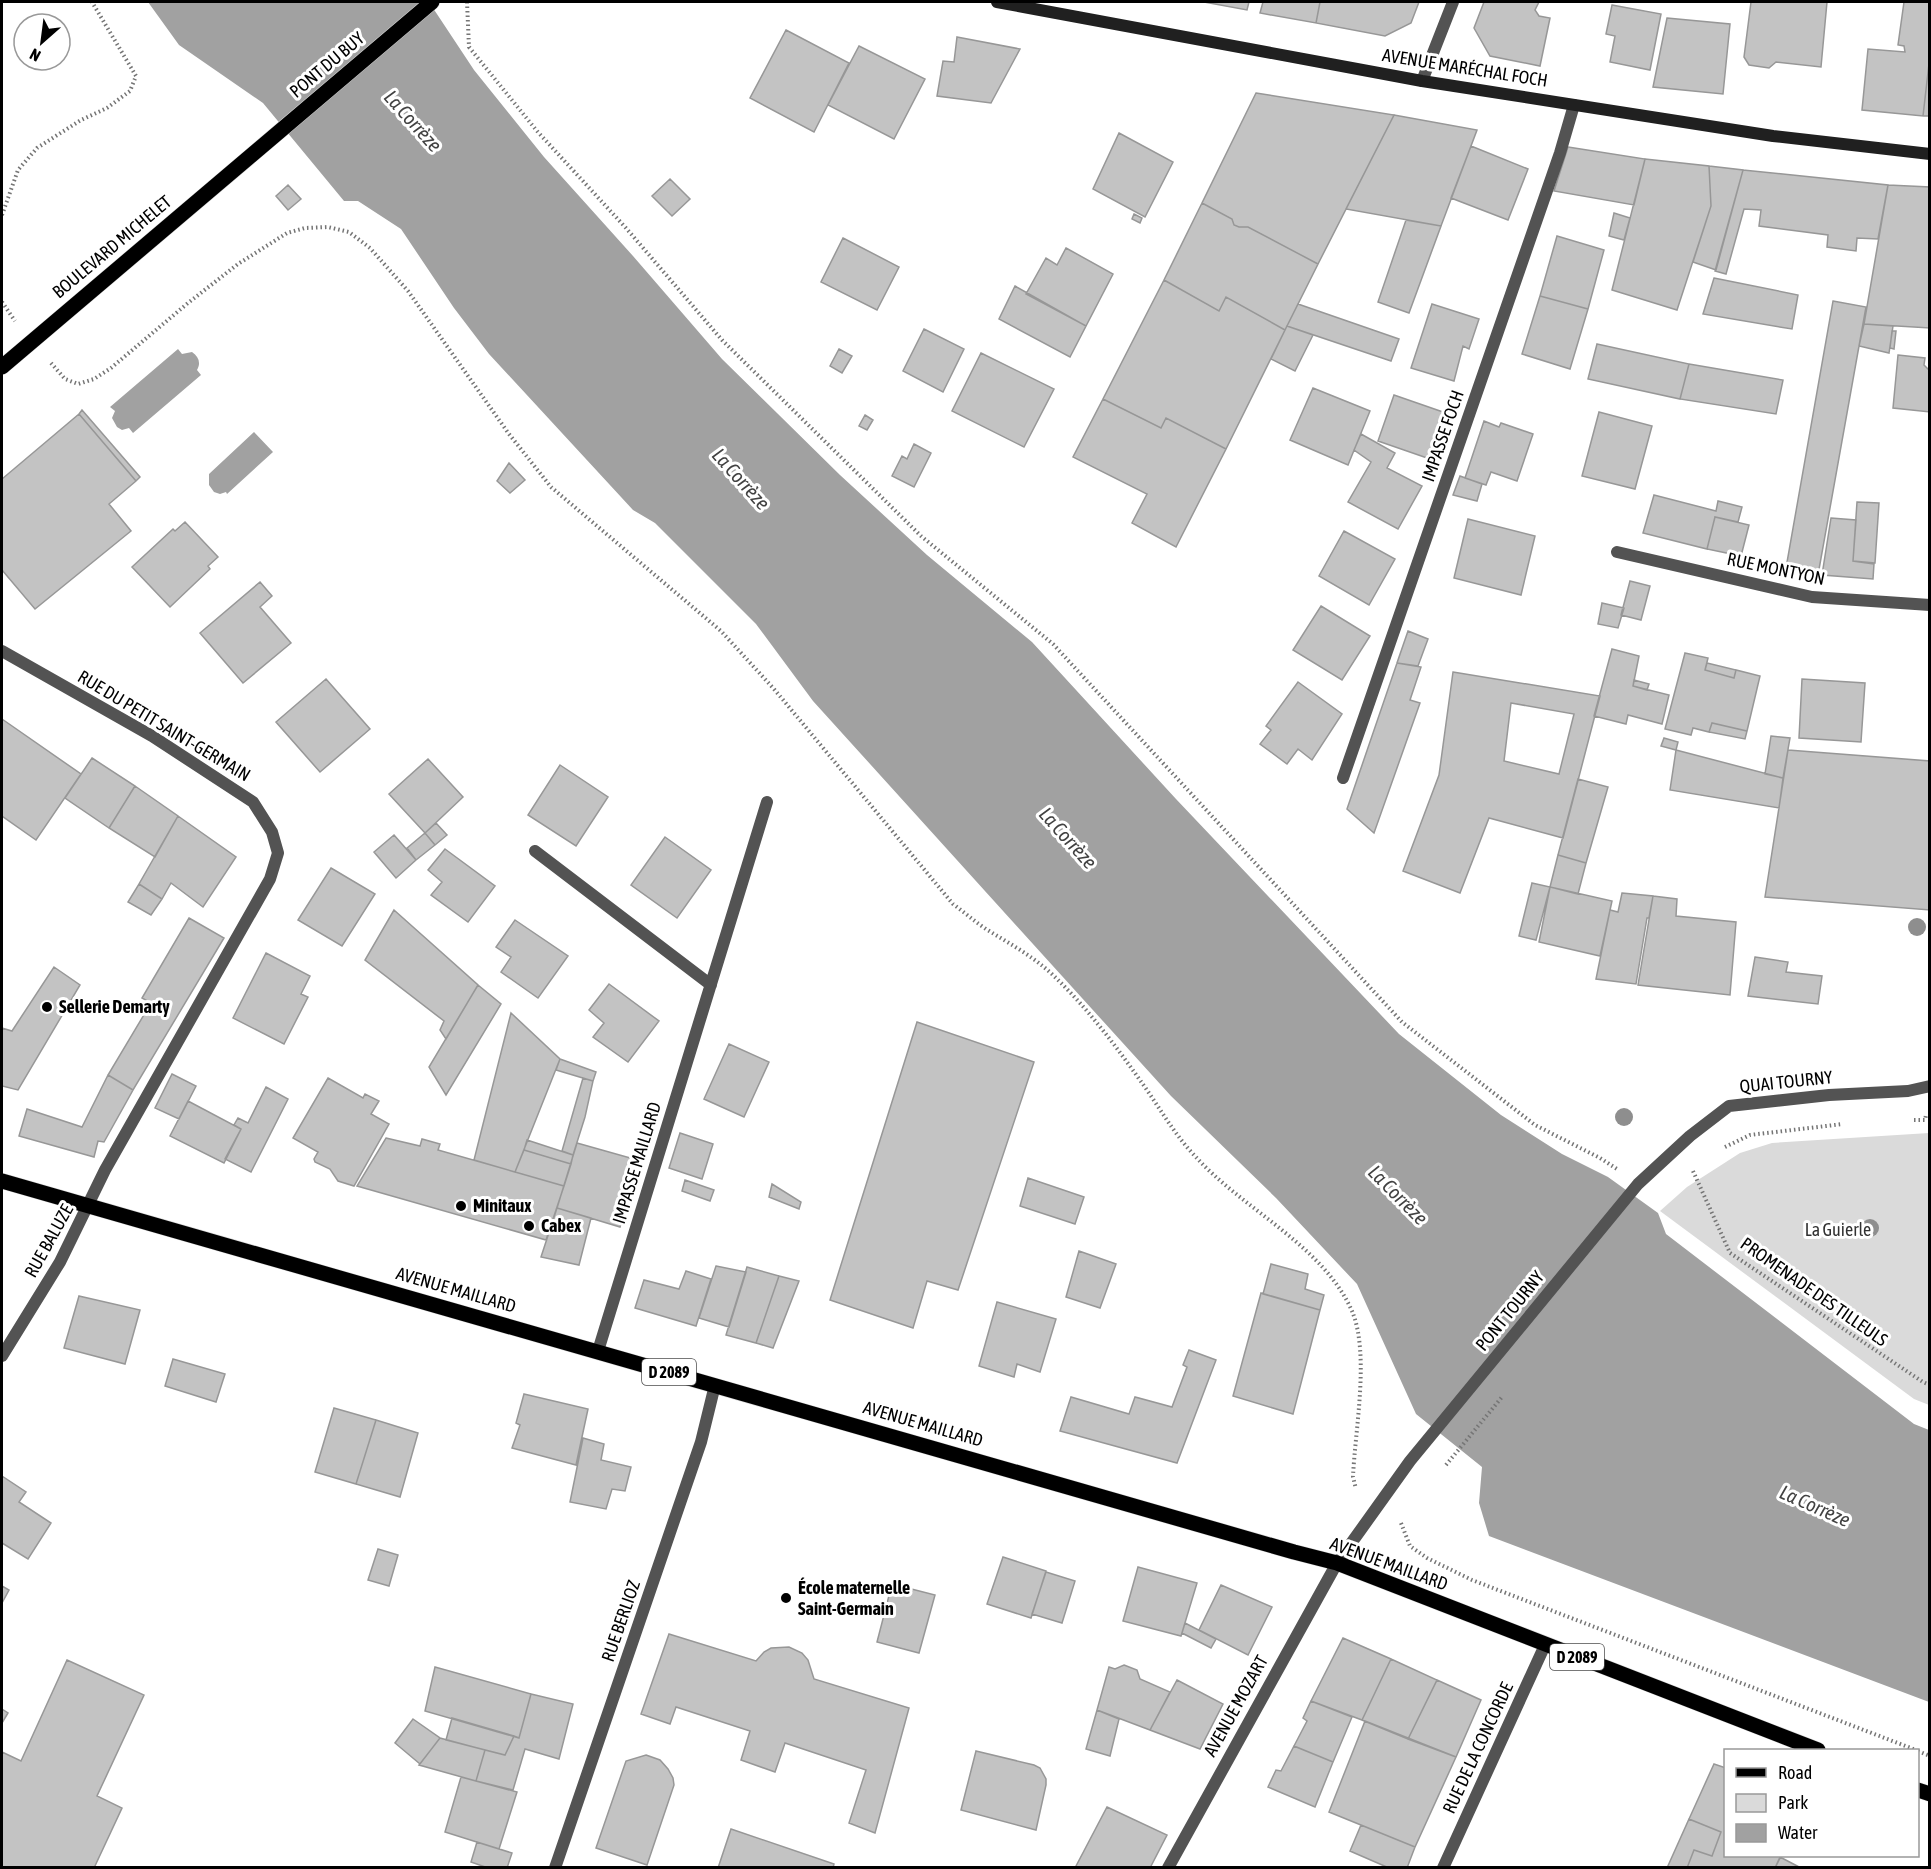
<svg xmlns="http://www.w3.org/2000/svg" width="1931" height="1869" font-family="'Asap Condensed',sans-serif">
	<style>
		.green { fill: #dadada }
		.water { fill: #a1a1a1 }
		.building { fill: #c3c3c3; stroke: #979797; stroke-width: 1.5; fill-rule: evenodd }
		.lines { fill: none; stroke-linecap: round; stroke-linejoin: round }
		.primary-casing { stroke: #dbdbdb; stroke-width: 16 }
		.path { stroke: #757575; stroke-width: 4; stroke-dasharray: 1.5 3; stroke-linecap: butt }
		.street { stroke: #535353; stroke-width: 12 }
		.secondary { stroke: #202020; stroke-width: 12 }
		.primary { stroke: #000; stroke-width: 15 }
		.tree { fill: #8e8e8e }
		.poi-dot { fill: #000; stroke: #fff; stroke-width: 2 }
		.labels { text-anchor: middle; stroke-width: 6; stroke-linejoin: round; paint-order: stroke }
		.shield { fill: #fff; stroke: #4c4c4c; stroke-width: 1.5 }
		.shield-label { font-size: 16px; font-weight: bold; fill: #000 }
		.street-label { font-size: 18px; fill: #000; stroke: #fff }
		.poi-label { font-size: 18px; font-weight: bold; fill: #000; stroke: #fff; text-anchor: start }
		.park-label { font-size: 18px; fill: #313131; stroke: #fff }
		.water-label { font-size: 20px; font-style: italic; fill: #424242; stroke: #fff }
	</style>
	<rect width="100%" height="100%" fill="#fff"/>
	<path class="green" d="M1929,1133V1405L1914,1399L1660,1211L1687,1187L1740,1153L1772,1143Z"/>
	<path class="water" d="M148,2H429L474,70L544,157L633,256L722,359L840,475L927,555L1032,642L1176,799L1399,1034L1501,1115L1562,1154L1608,1177L1658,1213L1666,1234L1914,1424L1929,1430V1702L1489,1536L1479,1503L1482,1467L1416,1414L1357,1284L1276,1198L1171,1096L1062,976L813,701L756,624L655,523L633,510L489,354L454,308L401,229L358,201H344L263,103L179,45Z
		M178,349L182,354L192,352C199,357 201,363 197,370L201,375L133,433L129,428L122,430L117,427L112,418L115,411L110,407Z
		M254,432L273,452L227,494L226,492L220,494L214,492L209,485V474Z"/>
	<path class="building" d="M1204,2H1249L1247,10Z
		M1263,2H1320L1316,23L1260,13Z
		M1320,2H1419L1411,23L1385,36L1316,23Z
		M1484,2H1539L1535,10L1539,16L1550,18L1540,66L1490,56L1474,28Z
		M1751,2H1827L1821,67L1776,62L1769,68L1749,65L1744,57Z
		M1904,2H1930V55L1923,116L1862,110L1868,49L1905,52L1904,46L1898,45Z
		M1612,5L1661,14L1650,70L1610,62L1615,36L1606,34Z
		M1667,18L1730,24L1723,94L1653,87Z
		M786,30L849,63L814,132L750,98Z
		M957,37L1020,49L991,103L937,96L943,61L954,62Z
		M859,46L925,79L894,139L828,105Z
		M1930,55V116H1923Z
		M1256,93L1394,115L1318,264L1248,227H1239L1234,225L1232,219L1202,203Z
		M1394,115L1477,130L1441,226L1346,209Z
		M1119,133L1173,162L1145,217L1093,189Z
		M1471,146L1528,169L1508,220L1451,198Z
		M1568,147L1645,159L1634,205L1554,191Z
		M1645,159L1709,166L1711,206L1677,310L1612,290Z
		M1709,166L1743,170L1716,270L1693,262L1711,206Z
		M1743,170L1888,185L1878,239L1857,238L1856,251L1827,247L1828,235L1759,226L1761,210L1744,209L1726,274L1715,271Z
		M670,179L690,199L672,216L652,196Z
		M288,185L301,199L288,210L276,196Z
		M1888,185L1930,187V328L1864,324Z
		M1202,203L1232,219L1234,225L1239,227H1248L1318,264L1285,330L1226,297L1219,311L1164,280Z
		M1614,213L1630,218L1624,240L1609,236Z
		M1134,214L1142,218L1140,223L1132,219Z
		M1406,220L1441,226L1409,313L1378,302Z
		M1557,236L1604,250L1588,309L1540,296Z
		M843,238L899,267L877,310L821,282Z
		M1066,248L1113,274L1086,326L1026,294L1046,258L1057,265Z
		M1714,278L1798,295L1792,329L1703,314Z
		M1164,280L1219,311L1226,297L1285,330L1226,449L1166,418L1161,428L1103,399Z
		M1015,286L1086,326L1070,357L999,319Z
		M1540,296L1588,309L1570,369L1522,354Z
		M1833,301L1866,307L1818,575L1786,568Z
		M1298,304L1399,339L1391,361L1287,326Z
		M1432,304L1479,319L1469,349L1463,346L1454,381L1411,368Z
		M1864,324L1893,326L1889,353L1859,346Z
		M1287,326L1313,335L1295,371L1271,359Z
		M924,329L964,349L943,392L903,371Z
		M1892,331H1896L1894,349L1890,348Z
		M1597,344L1689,364L1680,399L1588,379Z
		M839,349L852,356L842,373L830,366Z
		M981,353L1054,389L1024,447L952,411Z
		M1898,355L1925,358L1924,365L1930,371V412L1893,408Z
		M1689,364L1783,380L1776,414L1680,399Z
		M1313,388L1370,411L1348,465L1290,440Z
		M1394,395L1443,412L1437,427L1441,429L1430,459L1378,441Z
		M1103,399L1161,428L1166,418L1226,449L1176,547L1132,523L1147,494L1073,457Z
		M82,410L140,477L136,481L79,414Z
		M1599,412L1652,426L1635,489L1582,476Z
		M79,414L136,481L109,504L131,531L35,609L2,570V479Z
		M865,415L873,420L867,430L859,426Z
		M1484,421L1499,427L1501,423L1533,434L1517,481L1491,472L1486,485L1465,478Z
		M1361,434L1395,453L1387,468L1422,486L1398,529L1348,502L1371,462L1354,450Z
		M914,444L931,453L914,487L892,476L902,456L907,459Z
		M509,463L525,480L510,493L497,481Z
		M1460,476L1482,484L1477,501L1453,495Z
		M1654,495L1716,511L1718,501L1742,507L1738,522L1715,517L1707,549L1643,533Z
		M1857,502L1879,503L1875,563L1853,561Z
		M1715,517L1749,525L1741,556L1707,549Z
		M1831,518L1856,520L1853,561L1874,564L1873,579L1822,575Z
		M1468,519L1535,536L1521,595L1454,578Z
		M185,522L218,557L208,566L210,569L170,607L132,567L173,529L175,531Z
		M1344,531L1395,559L1369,605L1319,576Z
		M1630,581L1650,586L1641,620L1621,615Z
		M260,582L272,596L260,607L291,643L243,683L200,633Z
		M1602,603L1624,608L1618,628L1598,624Z
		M1321,606L1370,636L1342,680L1293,650Z
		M1408,631L1428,639L1418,666L1397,663Z
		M1612,649L1639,656L1633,686L1669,695L1662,724L1628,715L1626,724L1594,716Z
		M1685,653L1708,658L1705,670L1734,678L1736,670L1760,676L1747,731L1712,723L1709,732L1693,728L1691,735L1665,729Z
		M1397,663L1421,667L1410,700L1420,703L1374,833L1347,809Z
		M1707,663L1736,670L1734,678L1705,670Z
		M1453,672L1600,696L1563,838L1489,818L1460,893L1403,871L1439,775ZM1511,703L1574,714L1559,774L1504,761Z
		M326,679L370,729L320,772L276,722Z
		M1802,679L1865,683L1861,742L1799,738Z
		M1634,680L1649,684L1647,690L1633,686Z
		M1298,682L1342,714L1312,760L1298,749L1287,764L1260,744L1271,730L1266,726Z
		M2,719L81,774L36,840L2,816Z
		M1712,723L1747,731L1745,739L1709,732Z
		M1771,736L1790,738L1783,778L1765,774Z
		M1664,738L1678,742L1676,750L1661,746Z
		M1676,750L1783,778L1779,808L1670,790Z
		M1788,750L1930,761V910L1765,897Z
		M92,758L135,786L109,828L65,798Z
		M428,759L463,797L425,833L389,794Z
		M560,765L608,797L576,846L528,815Z
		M1578,779L1608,787L1586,863L1558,855Z
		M135,786L178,816L155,857L109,828Z
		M178,816L236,857L203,907L171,883L162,899L139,884Z
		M436,823L447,835L435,845L425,833Z
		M425,833L435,845L416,860L407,848Z
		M394,835L416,860L396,878L374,852Z
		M665,837L711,870L677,918L631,885Z
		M445,849L495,886L468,922L431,895L442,882L428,870Z
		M1558,855L1586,863L1578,894L1550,887Z
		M331,868L375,894L342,946L298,920Z
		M1532,883L1550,887L1536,940L1519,936Z
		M139,884L162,899L151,915L128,902Z
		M1550,887L1612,901L1600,956L1539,942Z
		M1622,893L1653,896L1649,918H1647L1636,984L1596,979L1610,910L1618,912Z
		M1653,896L1677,899L1676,916L1736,922L1730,995L1638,985Z
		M394,910L478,985L446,1039L440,1030L444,1021L365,960Z
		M189,918L224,938L133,1090L108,1075L151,1003L142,998Z
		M515,920L568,956L538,998L501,972L511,957L496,947Z
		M266,953L310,976L301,994L308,997L284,1044L233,1018Z
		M1755,957L1788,962L1786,972L1822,976L1818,1004L1748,996Z
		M54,967L80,985L18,1090L2,1086V1028L12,1031Z
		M609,984L659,1021L628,1062L593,1037L604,1023L589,1010Z
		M478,985L501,1004L446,1095L429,1067Z
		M511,1013L560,1059L515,1172L474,1160Z
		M917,1022L1034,1062L958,1290L927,1281L913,1328L830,1300Z
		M729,1044L769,1062L744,1117L704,1099Z
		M560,1059L596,1072L593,1081L556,1070Z
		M172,1074L196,1086L179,1119L155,1108Z
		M108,1075L133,1090L104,1142L98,1141L94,1157L19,1136L27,1109L82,1127Z
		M328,1078L363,1098L365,1094L379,1101L371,1114L389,1124L354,1186L338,1181L330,1169L315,1162L314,1159L318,1152L293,1138Z
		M583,1078L593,1081L585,1117L573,1155L562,1151Z
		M266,1087L288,1099L251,1172L225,1159L241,1129L234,1125L238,1118L248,1123Z
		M188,1101L241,1129L224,1163L170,1136Z
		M680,1133L713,1144L702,1179L669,1168Z
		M386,1138L420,1146L422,1139L440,1144L438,1150L564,1186L546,1240L357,1186Z
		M527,1140L573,1155L571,1164L524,1150Z
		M577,1143L641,1161L620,1227L557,1208Z
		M524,1150L571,1164L564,1186L515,1172Z
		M1028,1178L1084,1197L1075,1224L1020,1206Z
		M685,1180L714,1190L710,1201L682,1191Z
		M772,1184L801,1202L799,1209L769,1197Z
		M557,1208L591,1218L579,1265L541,1257Z
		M1079,1251L1116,1264L1100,1308L1066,1297Z
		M1271,1264L1308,1274L1305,1289L1324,1295L1320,1310L1263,1294Z
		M716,1266L746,1272L729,1327L699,1318Z
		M747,1267L779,1276L756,1343L726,1335Z
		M686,1271L711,1279L696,1326L635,1308L644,1280L679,1289Z
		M779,1276L799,1281L773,1348L756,1343Z
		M1261,1293L1320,1310L1293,1414L1233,1396Z
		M79,1296L140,1310L125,1364L64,1348Z
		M997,1302L1056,1319L1040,1372L1017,1364L1014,1377L979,1366Z
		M1189,1350L1216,1360L1177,1463L1060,1431L1071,1397L1129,1414L1135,1397L1172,1407L1187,1367L1183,1365Z
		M173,1359L225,1374L216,1402L165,1386Z
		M524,1394L588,1409L576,1465L512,1448L520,1425L516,1423Z
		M334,1408L376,1420L356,1484L315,1472Z
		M376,1420L418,1433L400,1497L356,1484Z
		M583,1438L604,1444L601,1460L631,1467L625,1491L612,1489L606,1509L570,1502Z
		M2,1476L26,1492L19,1502L51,1523L28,1559L2,1543Z
		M378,1549L398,1555L389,1586L368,1580Z
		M1003,1557L1046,1571L1031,1618L987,1604Z
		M1138,1567L1197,1583L1181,1636L1123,1621Z
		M1046,1572L1075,1581L1062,1623L1032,1614Z
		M892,1584L935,1595L919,1653L877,1642Z
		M1221,1585L1272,1607L1248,1655L1199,1630Z
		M2,1586L9,1590L2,1603Z
		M1185,1623L1216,1639L1211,1648L1182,1633Z
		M669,1634L756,1661L764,1652L771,1648L789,1647L802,1653L808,1660L814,1679L909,1708L875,1833L849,1823L866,1770L785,1743L775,1772L741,1760L750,1731L676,1707L670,1724L641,1714Z
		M1343,1638L1391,1659L1362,1720L1311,1701Z
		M1391,1659L1437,1680L1408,1739L1362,1720Z
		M67,1660L144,1695L97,1796L122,1808L94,1868H5L2,1866V1752L21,1761Z
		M1124,1665L1137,1670L1140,1679L1170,1692L1150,1730L1097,1710L1109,1667L1115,1669Z
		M435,1667L531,1694L519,1738L425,1711Z
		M1177,1680L1223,1704L1200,1749L1150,1730Z
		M1437,1680L1481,1700L1456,1757L1408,1739Z
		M531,1694L573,1704L559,1759L525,1749L513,1790L476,1781L485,1750L505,1755L514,1736L519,1738Z
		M1311,1701L1352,1717L1333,1762L1294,1746L1307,1721L1303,1718Z
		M2,1709L8,1713L2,1723Z
		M1097,1710L1119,1719L1110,1756L1086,1749Z
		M452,1718L514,1736L505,1755L446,1740Z
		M413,1719L440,1738L420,1764L395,1743Z
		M1365,1721L1456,1757L1415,1847L1329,1812Z
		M440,1738L485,1750L476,1781L419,1765Z
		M1294,1746L1333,1762L1315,1807L1268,1787L1276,1770L1281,1771Z
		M976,1751L1034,1765L1040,1768L1046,1779V1785L1036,1830L961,1810Z
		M646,1755L660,1760L668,1769L673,1778L674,1785L647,1865L596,1848L626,1761Z
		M1714,1764L1726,1768V1856H1781L1775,1868H1687L1694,1850L1712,1856L1721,1832L1689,1819Z
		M461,1777L517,1792L499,1849L445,1832Z
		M1107,1807L1167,1835L1150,1868H1075Z
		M1689,1819L1721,1832L1712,1856L1694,1850L1687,1868H1667Z
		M1361,1825L1415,1847L1407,1868H1389L1350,1851Z
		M731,1829L834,1864L833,1868H718Z
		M477,1842L512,1853L507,1868H488L471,1862Z
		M1780,1857L1801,1868H1775Z"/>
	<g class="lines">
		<g class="primary-casing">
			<path id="primary" d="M2,367L432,2
				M2,1181L1294,1552L1337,1563L1818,1750
				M1918,1790L1930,1794"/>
		</g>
		<path class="path" d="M467,2L469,47L537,131L626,228L722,340L921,536L1053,644L1402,1022L1535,1125L1600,1158L1617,1169
			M2,215L18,170L37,148L81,120L107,108L130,91L136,76L92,2
			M2,302L15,321
			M51,363L65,379L78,384L94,379L111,368L188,303L238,264L287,233L305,228L328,227L349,232L370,248L408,291L509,434L551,487L721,631L774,689L953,904C964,912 974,921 986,929C1010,944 1035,957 1056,978C1088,1009 1116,1046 1142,1083C1160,1108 1174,1134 1195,1156C1242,1209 1323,1245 1352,1311C1370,1354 1355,1430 1353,1477L1356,1489
			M1914,1120H1925L1926,1115
			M1725,1147L1750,1135L1843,1124
			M1693,1171L1730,1253L1923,1382L1930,1385
			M1446,1465L1502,1397
			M1401,1523L1410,1546L1427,1558L1472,1580L1916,1750
			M1918,1751L1930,1756"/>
		<path class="street" d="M1422,81L1453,2
			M1617,552L1812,597L1930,605
			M2,651L152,736L253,802L272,832L278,853L270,879L105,1170L60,1262L2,1356
			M1343,778L1560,153L1574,105
			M535,851L711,985
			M598,1351L767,802
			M555,1868L701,1442L715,1385
			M1168,1868L1337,1563L1410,1461L1638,1184L1690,1136L1729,1106L1829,1095L1908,1091L1930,1086
			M1443,1868L1545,1645"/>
		<path class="secondary" d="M997,2L1422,81L1773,136L1930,154"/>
		<use href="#primary" class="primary"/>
	</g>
	<g class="tree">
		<circle cx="1917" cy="927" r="9"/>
		<circle cx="1624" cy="1117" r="9"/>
		<circle cx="1870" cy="1228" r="9"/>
	</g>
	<g class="poi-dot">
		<circle cx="47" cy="1007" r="6"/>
		<circle cx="461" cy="1206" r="6"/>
		<circle cx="529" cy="1226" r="6"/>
		<circle cx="786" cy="1598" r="6"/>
	</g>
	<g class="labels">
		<g class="shield">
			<rect x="642" y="1359" width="54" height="26" rx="4.5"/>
			<rect x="1550" y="1644" width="54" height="26" rx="4.5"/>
		</g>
		<g class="shield-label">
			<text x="669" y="1378">D 2089</text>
			<text x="1577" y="1663">D 2089</text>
		</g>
		<g class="street-label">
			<text transform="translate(327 65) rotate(-40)" y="6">PONT DU BUY</text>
			<text transform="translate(1465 68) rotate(9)" y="6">AVENUE MARÉCHAL FOCH</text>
			<text transform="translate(112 247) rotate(-40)" y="6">BOULEVARD MICHELET</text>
			<text transform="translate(1443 436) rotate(-71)" y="6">IMPASSE FOCH</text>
			<text transform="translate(1776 569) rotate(12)" y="6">RUE MONTYON</text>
			<text transform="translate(164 726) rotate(31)" y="6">RUE DU PETIT SAINT-GERMAIN</text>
			<text transform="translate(1786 1082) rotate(-6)" y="6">QUAI TOURNY</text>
			<text transform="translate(637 1163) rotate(-73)" y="6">IMPASSE MAILLARD</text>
			<text transform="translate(49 1241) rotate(-61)" y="6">RUE BALUZE</text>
			<text transform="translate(456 1290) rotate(16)" y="6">AVENUE MAILLARD</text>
			<text transform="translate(1814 1292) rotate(35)" y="6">PROMENADE DES TILLEULS</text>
			<text transform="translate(1510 1311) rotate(-51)" y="6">PONT TOURNY</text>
			<text transform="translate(923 1424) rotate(16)" y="6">AVENUE MAILLARD</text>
			<text transform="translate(1389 1564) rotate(20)" y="6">AVENUE MAILLARD</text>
			<text transform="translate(621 1621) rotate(-71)" y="6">RUE BERLIOZ</text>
			<text transform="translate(1236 1706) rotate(-61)" y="6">AVENUE MOZART</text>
			<text transform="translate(1478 1748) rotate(-65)" y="6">RUE DE LA CONCORDE</text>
		</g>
		<g class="poi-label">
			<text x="59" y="1013">Sellerie Demarty</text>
			<text x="473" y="1212">Minitaux</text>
			<text x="541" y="1232">Cabex</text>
			<text x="798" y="1594">École maternelle<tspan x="798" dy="21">Saint-Germain</tspan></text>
		</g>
		<g class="park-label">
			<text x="1838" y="1236">La Guierle</text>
		</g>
		<g class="water-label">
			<text transform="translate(413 121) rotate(48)" y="7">La Corrèze</text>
			<text transform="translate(741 479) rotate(48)" y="7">La Corrèze</text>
			<text transform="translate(1068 838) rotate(48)" y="7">La Corrèze</text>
			<text transform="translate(1398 1195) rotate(45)" y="7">La Corrèze</text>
			<text transform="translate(1815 1506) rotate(24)" y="7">La Corrèze</text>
		</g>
	</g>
	<rect width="1931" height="1869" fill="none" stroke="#000000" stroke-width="6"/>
	<rect x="1724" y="1749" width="195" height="108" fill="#ffffff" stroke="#999999" stroke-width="1.5"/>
	<rect x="1736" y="1768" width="30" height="9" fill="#000000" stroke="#999999" stroke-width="1.5"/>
	<text x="1778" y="1779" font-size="18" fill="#000000">Road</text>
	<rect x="1736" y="1794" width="30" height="18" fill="#dadada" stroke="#999999" stroke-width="1.5"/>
	<text x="1778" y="1809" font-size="18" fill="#000000">Park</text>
	<rect x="1736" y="1824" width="30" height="18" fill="#a1a1a1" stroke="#999999" stroke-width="1.5"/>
	<text x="1778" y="1839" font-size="18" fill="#000000">Water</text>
	<g transform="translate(42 42) rotate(208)"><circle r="28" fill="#ffffff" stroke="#999999" stroke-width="1.5"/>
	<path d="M0-4.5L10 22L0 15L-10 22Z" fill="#000000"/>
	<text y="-9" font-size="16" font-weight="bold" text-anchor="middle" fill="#000000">N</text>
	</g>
</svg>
